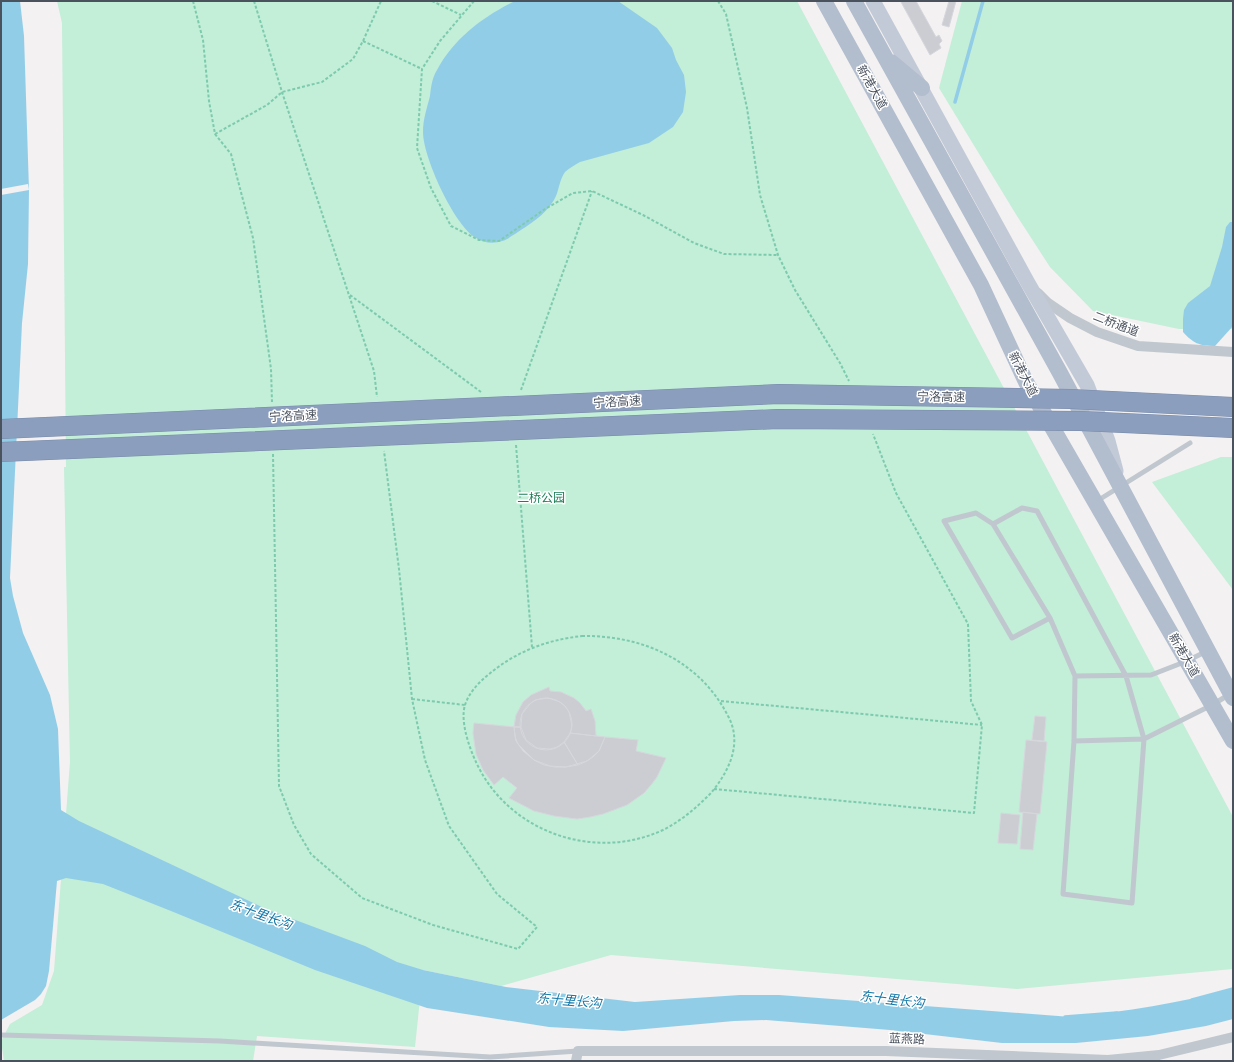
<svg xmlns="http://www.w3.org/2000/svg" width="1234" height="1062" font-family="'Exo 2','Noto Sans SC',sans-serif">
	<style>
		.green { fill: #c3eed8 }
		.water { fill: #92cde8 }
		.pier { fill: #f3f1f1 }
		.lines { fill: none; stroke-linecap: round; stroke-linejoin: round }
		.stream { stroke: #92cde8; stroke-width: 3.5 }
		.building { fill: #cbcdd3; stroke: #d6d7dc }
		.path { stroke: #7ccbad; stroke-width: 2; stroke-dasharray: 3 2; stroke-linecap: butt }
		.lane { stroke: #c0c7cf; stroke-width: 5 }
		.street { stroke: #c0c7cf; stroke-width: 10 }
		.secondary { stroke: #c3cad7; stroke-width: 15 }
		.primary { stroke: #b2bdce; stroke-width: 16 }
		.highway-bridge-casing { stroke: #7789a9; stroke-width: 20; stroke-linecap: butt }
		.highway-bridge { stroke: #8c9ebd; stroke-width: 19 }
		.labels { text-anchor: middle; stroke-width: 3; stroke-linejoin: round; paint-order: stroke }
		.street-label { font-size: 12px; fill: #4a525e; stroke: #fff }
		.park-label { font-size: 12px; fill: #1c7d58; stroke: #fff }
		.water-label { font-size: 13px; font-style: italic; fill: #1377a7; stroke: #fff }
	</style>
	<rect width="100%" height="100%" fill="#f3f1f1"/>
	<path class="green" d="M57,1H797L1233,817V969L1017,989L611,955L501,986L423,970L415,1047L257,1036L253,1061H4L1,1041L10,1024L42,1005L54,971L70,762L64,467H66L62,23Z
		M962,1H1233V329H1179L1093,311L1050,267L1017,216L939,88Z
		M1221,457H1233V590L1152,482Z"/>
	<path class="water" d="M1,1H20L24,36L29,190L28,264L22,323L10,578L13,596L23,633L50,695L58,729L61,810L79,821L266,909L365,946L397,962L423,970L506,987L635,1002L740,995H779L1071,1017C1126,1012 1179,1002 1233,990V1019L1206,1026L1148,1036L1076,1043H1002L890,1030L766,1020L734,1021L623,1031L549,1027L427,1008L315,970L171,911L103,884L66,878L57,881L49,971L46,986L41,994L35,1000L1,1020Z
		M515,1H618L657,28L672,48L676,60L684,75L686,92L683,112L673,127L649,143L580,162C575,165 569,168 565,172C559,180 559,192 554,200C544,216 530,224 515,234C511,236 507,240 502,241C494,244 483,243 476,238C454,225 423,157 423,132C423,119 427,108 430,96C431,87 432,78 437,70C454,38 484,16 515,1Z
		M1230,222H1233V326L1215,346C1199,346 1193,343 1183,332V319L1184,310L1188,303L1210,286L1222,247L1226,227Z"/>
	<path class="pier" d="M28,184L29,190L1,195V189Z"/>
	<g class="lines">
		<path class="stream" d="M955,102L983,1
			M1192,1000L1233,989
			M1065,1017L1117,1013"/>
	</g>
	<path class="building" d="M902,1H916L936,37L939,35L942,41L939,44L941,48L930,55L901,2Z
		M949,1H956L949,27L942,25Z
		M549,687L550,691L561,692L574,698L580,703L586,711L591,709L595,721L596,736L570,733L572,726L569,712L565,706L560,702L548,698L535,700L530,704L522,714L521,727H514L516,715L523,702L531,695Z
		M520 724a26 26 0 1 1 52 0a26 26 0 1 1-52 0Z
		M1035,716L1046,717L1044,741L1032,740Z
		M474,723L514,727L516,741L523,751L534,760L550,766L566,767L587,761L599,751L605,737L638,740L636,751L666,758L657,777L651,785L644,793L627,805L603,814L590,817L577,819L554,816L534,811L509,798L517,788L503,777L494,785L483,770L476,754L473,733Z
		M514,727H521L526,740L537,748L550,749L557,747L564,742L578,765L566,767H555L544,765L534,760L518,744L515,737Z
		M570,733L596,736L605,737L599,751L593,757L587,761L578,765L564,742Z
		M1026,740L1047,742L1040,814L1019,812Z
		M1023,812L1037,814L1033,850L1020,849Z
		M1001,813L1020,815L1017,844L998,843Z"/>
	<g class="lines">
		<path class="path" d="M193,1L203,40L209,101L215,134L231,154L253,238L271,369L272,402
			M254,1L282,92L374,371L377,397
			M432,1L461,15
			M474,1L440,41L422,69L417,148L431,188L451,226L479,240L499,241L545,209L573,193L592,191L643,215L694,243L724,254L778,255
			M718,1L726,14L747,108L760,195L778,255L795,290L840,363L849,381
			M363,41L422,69
			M215,134L267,105L282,92L322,82L353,59L363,41L381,1
			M350,295L481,392
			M521,390L592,191
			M516,445L532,647
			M273,454L279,786L294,825L311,854L362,898L433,925L518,949L537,927L497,894L449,826L425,760L412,699L399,569L384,451
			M582,636C643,635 700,661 728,716C743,743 729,772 710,794C696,808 681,821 663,830C594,862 508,832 476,762C469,747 460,721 465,705C469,693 478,683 488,675C515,652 546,640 582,636Z
			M412,699L465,705
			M721,701L982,725
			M714,789L974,813L982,725L971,701L968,624L896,493L873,434"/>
		<path class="lane" d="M1097,501L1190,443
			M993,524L1050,618L1075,676L1074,741L1063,894L1132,903L1144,739L1126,676L1037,511L1022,508L993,524L976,513L944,521L1012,638L1050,618
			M1075,676L1151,675L1187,661L1207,651
			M1074,741L1144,739L1212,705L1230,694
			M1,1035L220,1041L490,1057L578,1051"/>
		<path class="street" d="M1038,293L1048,303L1070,318L1097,332L1138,346L1233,352
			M576,1061L578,1051H886L1108,1060L1159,1055L1233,1037"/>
		<path class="secondary" d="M873,1L1028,283L1087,385L1108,441L1116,471"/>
		<path class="primary" d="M824,1L981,285L1026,382L1233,741
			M854,1L1060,373L1233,698
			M891,62L922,88"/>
		<g class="highway-bridge-casing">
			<path id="highway-bridge" d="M1,429L779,394L1071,399L1233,407
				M1,452L778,419L1080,421L1233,428"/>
		</g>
		<use href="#highway-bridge" class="highway-bridge"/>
	</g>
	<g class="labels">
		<g class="street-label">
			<text transform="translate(872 87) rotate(61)" y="4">新港大道</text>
			<text transform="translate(1116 324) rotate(21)" y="4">二桥通道</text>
			<text transform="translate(1023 374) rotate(63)" y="4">新港大道</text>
			<text transform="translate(941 397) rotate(1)" y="4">宁洛高速</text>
			<text transform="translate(617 402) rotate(-3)" y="4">宁洛高速</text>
			<text transform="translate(293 416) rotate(-3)" y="4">宁洛高速</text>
			<text transform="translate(1184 655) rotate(60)" y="4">新港大道</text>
			<text transform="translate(907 1039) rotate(2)" y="4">蓝燕路</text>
		</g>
		<g class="park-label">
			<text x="541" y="502">二桥公园</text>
		</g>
		<g class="water-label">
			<text transform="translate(261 914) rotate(20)" y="5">东十里长沟</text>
			<text transform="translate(892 999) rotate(7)" y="5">东十里长沟</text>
			<text transform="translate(569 1000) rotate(5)" y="5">东十里长沟</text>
		</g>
	</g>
	<rect width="1234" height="1062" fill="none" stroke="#4a525e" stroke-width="4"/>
</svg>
